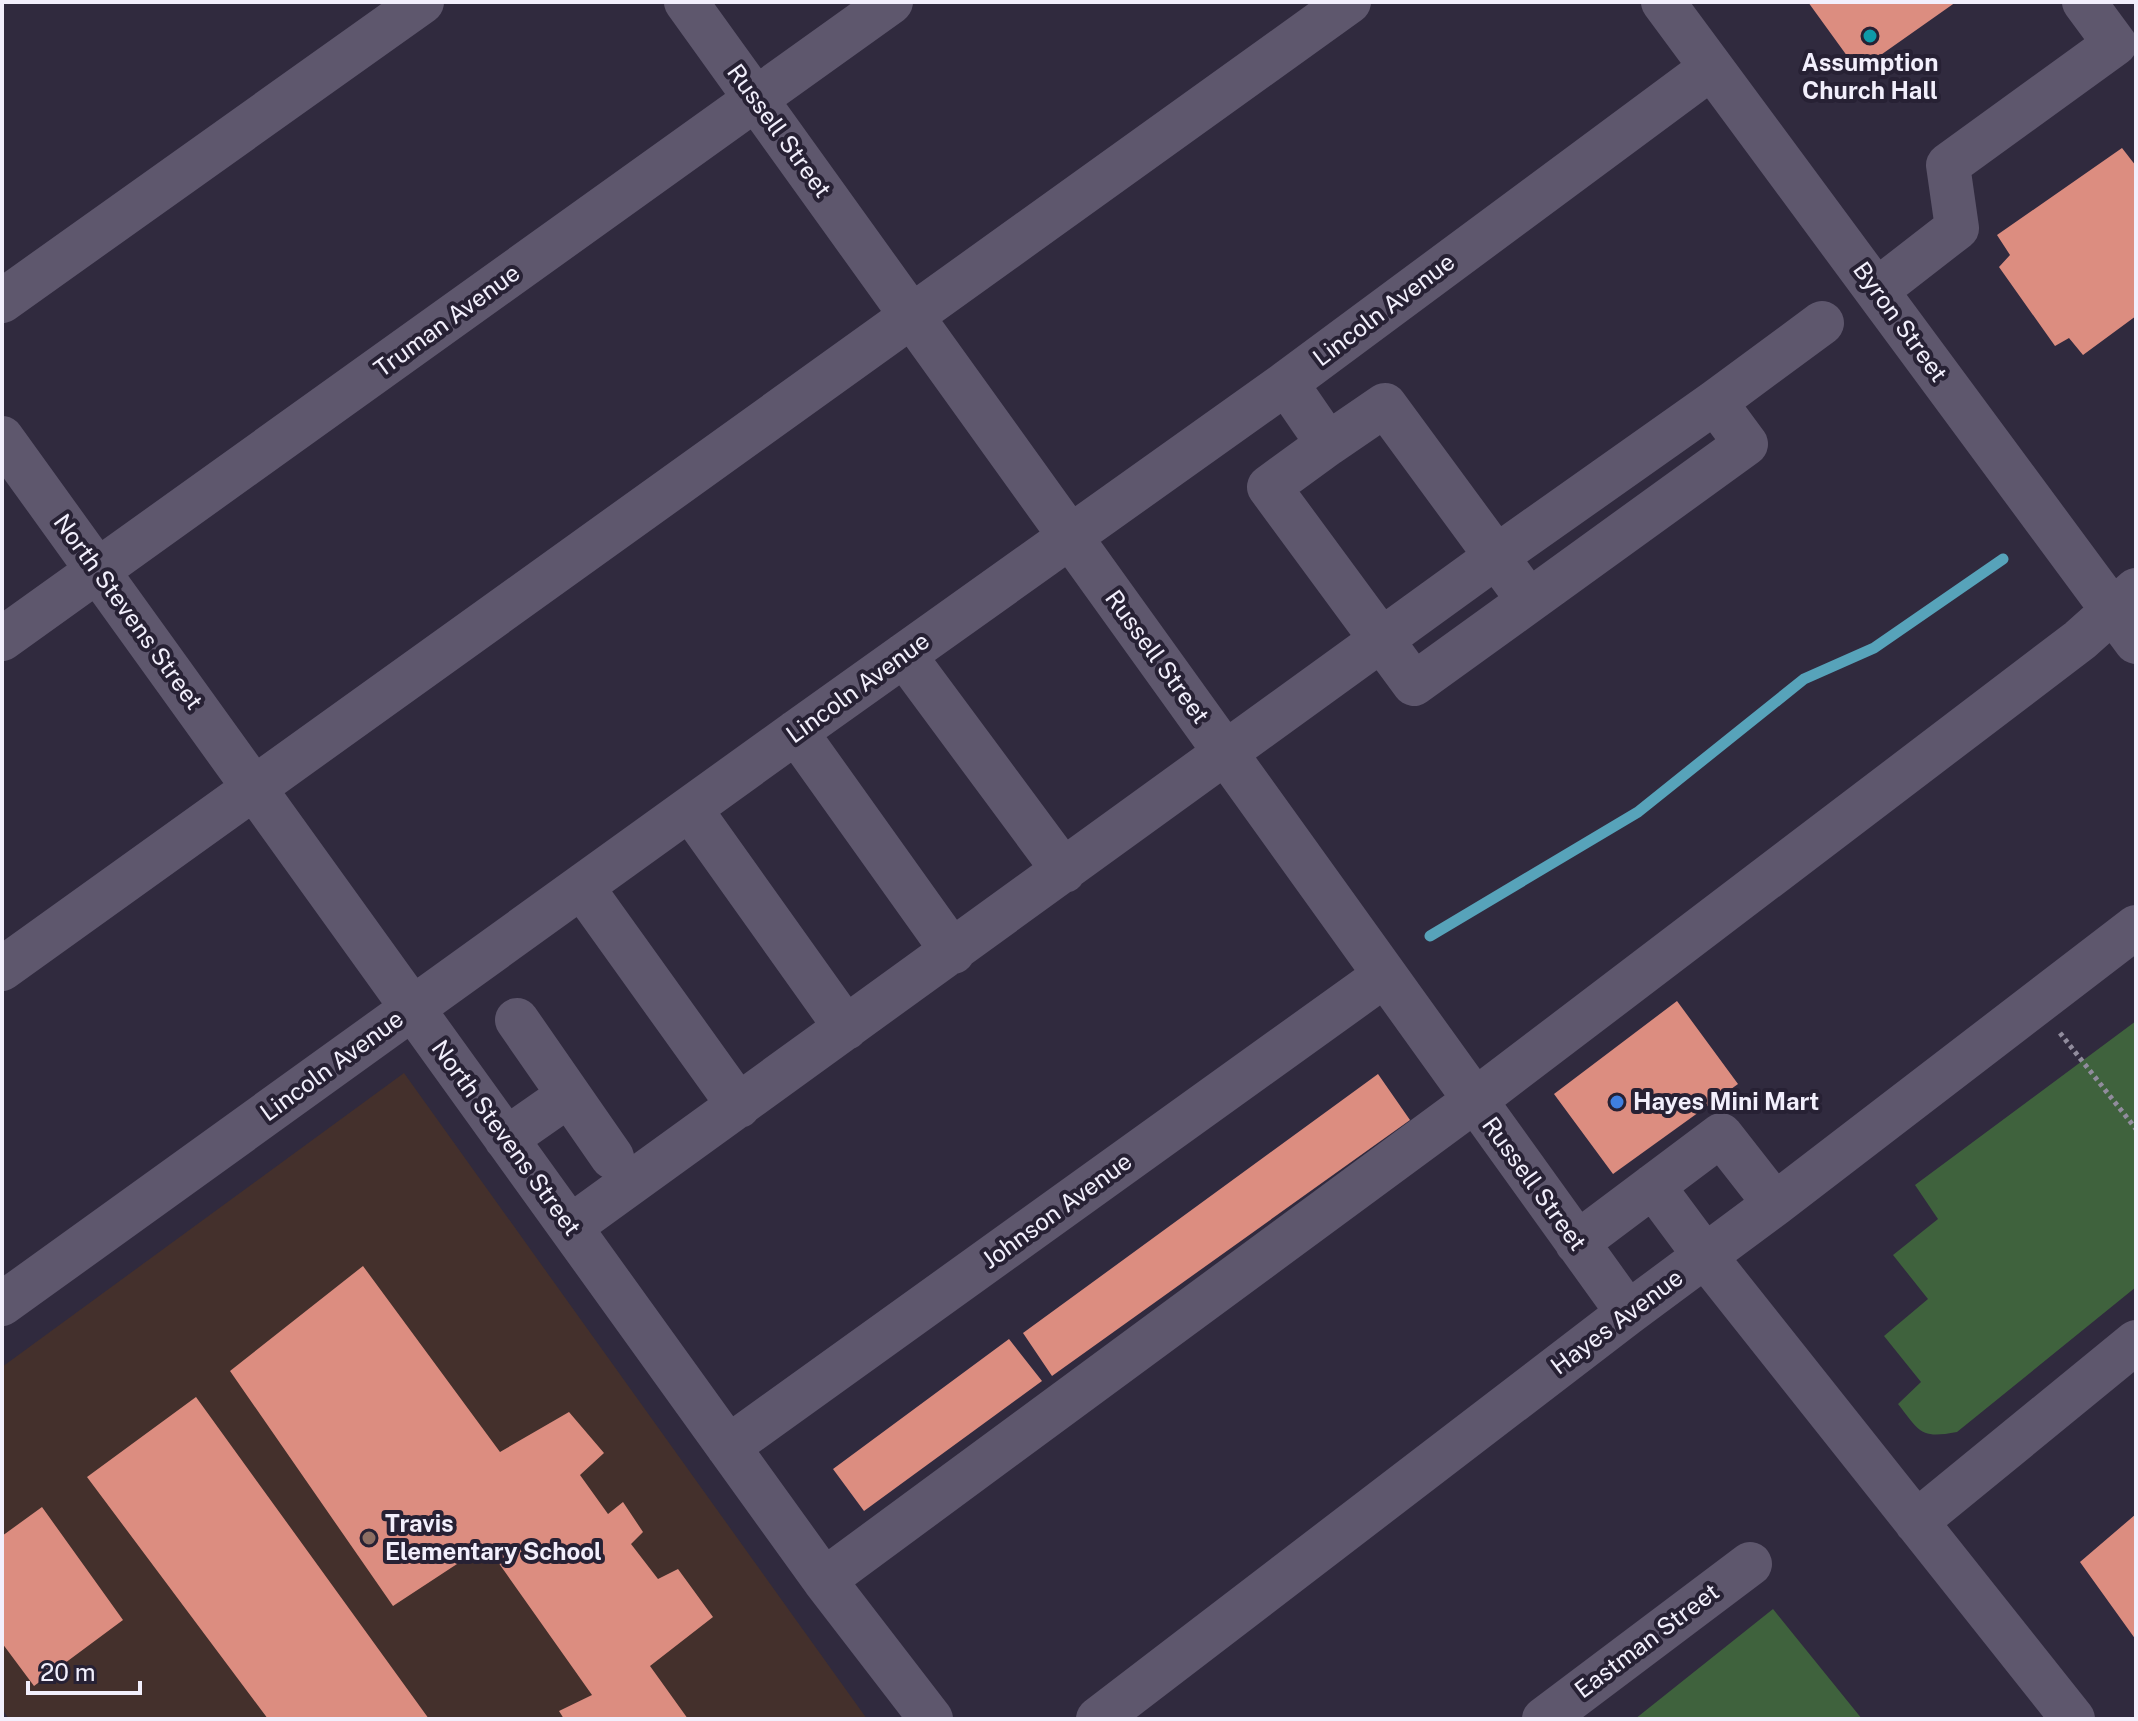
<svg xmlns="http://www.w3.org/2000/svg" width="2138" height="1721" font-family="'Public Sans',sans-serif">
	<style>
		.education { fill: #44302c }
		.green { fill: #3f623d }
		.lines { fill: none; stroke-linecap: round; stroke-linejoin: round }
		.stream { stroke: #57a3ba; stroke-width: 11 }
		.building { fill: #dc8d80 }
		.path { stroke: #918c9d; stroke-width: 5; stroke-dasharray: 4 4; stroke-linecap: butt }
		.minor { stroke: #5e576d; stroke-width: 44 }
		.culture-dot { fill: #0f9aa8; stroke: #272134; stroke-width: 3 }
		.shop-dot { fill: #3f7fe0; stroke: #272134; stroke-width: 3 }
		.education-dot { fill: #8d6e63; stroke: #272134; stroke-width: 3 }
		.labels { text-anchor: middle; stroke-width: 8; stroke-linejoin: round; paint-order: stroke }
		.poi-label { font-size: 24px; font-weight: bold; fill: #f2effc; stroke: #272134; text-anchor: start }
		.street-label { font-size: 24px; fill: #f2effc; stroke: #272134 }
	</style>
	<rect width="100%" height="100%" fill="#302a3e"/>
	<path class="education" d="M404,1073L867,1719H9L2,1709V1367Z"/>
	<path class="green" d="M2136,1021V1287L1957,1432C1920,1439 1920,1432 1898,1404L1921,1382L1884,1336L1928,1299L1893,1255L1938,1219L1915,1185Z
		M1773,1609L1862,1719H1635Z"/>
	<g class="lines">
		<path class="stream" d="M1430,936L1638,812L1804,679L1874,648L2003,559"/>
	</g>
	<path class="building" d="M1808,2H1956L1858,71Z
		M2122,148L2136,166V316L2083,355L2069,338L2055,346L1999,267L2010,255L1997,235Z
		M1677,1001L1738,1084L1613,1174L1554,1094Z
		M1378,1074L1410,1120L1052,1376L1023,1333Z
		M363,1266L500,1452L569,1412L604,1453L580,1475L608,1514L623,1502L643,1532L631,1544L658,1579L678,1569L713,1617L650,1666L688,1719H564L559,1711L592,1695L486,1545L393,1606L230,1371Z
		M1009,1339L1042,1381L864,1511L833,1469Z
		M196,1397L429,1719H268L87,1477Z
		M42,1507L123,1620L34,1686L2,1643V1536Z
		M2136,1514V1640L2080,1562Z"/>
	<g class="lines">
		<path class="path" d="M2060,1033L2136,1129"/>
		<path class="minor" d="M686,2L1628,1313
			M1663,2L2136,642
			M1877,290L1957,228L1948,165L2115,44L2084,2
			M2,301L422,2
			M1286,383L1328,444L1269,487L1414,684L1529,601L1385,405L1328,444
			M2,438L824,1580L931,1719
			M1529,601L1746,444L1715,402
			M2,639L891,2
			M904,655L1064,871
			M796,732L953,952
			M690,809L846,1028
			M582,887L739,1106
			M2,969L1349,2
			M569,1095L612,1157
			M506,1139L569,1095L517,1020
			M1653,1186L1705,1256L2073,1719
			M570,1227L1497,556L1715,402L1822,323
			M1577,1243L1721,1135L1775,1204
			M2,1304L796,732L1286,383L1711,68
			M728,1447L1385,975
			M1916,1522L2136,1342
			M824,1580L1474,1101L2080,640L2136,590
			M1098,1719L1628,1313L1775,1204L2136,927
			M1544,1719L1750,1564"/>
	</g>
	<circle class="culture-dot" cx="1870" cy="36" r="8"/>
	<circle class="shop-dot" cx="1617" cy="1102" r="8"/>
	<circle class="education-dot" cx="369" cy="1538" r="8"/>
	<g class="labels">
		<g class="poi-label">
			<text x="1870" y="71" text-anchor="middle">Assumption<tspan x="1870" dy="28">Church Hall</tspan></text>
			<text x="1633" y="1110">Hayes Mini Mart</text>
			<text x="385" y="1532">Travis<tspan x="385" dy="28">Elementary School</tspan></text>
		</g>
		<g class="street-label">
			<text transform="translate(779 131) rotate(54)" y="8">Russell Street</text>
			<text transform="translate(1384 310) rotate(-37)" y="8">Lincoln Avenue</text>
			<text transform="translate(447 321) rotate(-36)" y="8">Truman Avenue</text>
			<text transform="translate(1900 322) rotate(54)" y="8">Byron Street</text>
			<text transform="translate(128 612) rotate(54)" y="8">North Stevens Street</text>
			<text transform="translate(1157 657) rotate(54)" y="8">Russell Street</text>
			<text transform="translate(858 688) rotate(-36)" y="8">Lincoln Avenue</text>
			<text transform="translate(332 1066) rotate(-36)" y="8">Lincoln Avenue</text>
			<text transform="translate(506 1138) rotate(54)" y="8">North Stevens Street</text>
			<text transform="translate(1534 1184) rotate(54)" y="8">Russell Street</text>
			<text transform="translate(1057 1211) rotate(-36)" y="8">Johnson Avenue</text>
			<text transform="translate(1617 1322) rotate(-37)" y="8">Hayes Avenue</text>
			<text transform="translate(1647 1641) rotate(-37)" y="8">Eastman Street</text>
		</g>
	</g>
	<rect width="2138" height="1721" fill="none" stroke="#f2effc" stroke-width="8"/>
	<path d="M28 1681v12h112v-12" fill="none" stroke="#f2effc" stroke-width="4"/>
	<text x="40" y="1681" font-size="24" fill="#f2effc" stroke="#272134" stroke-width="6" paint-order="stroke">20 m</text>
</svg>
